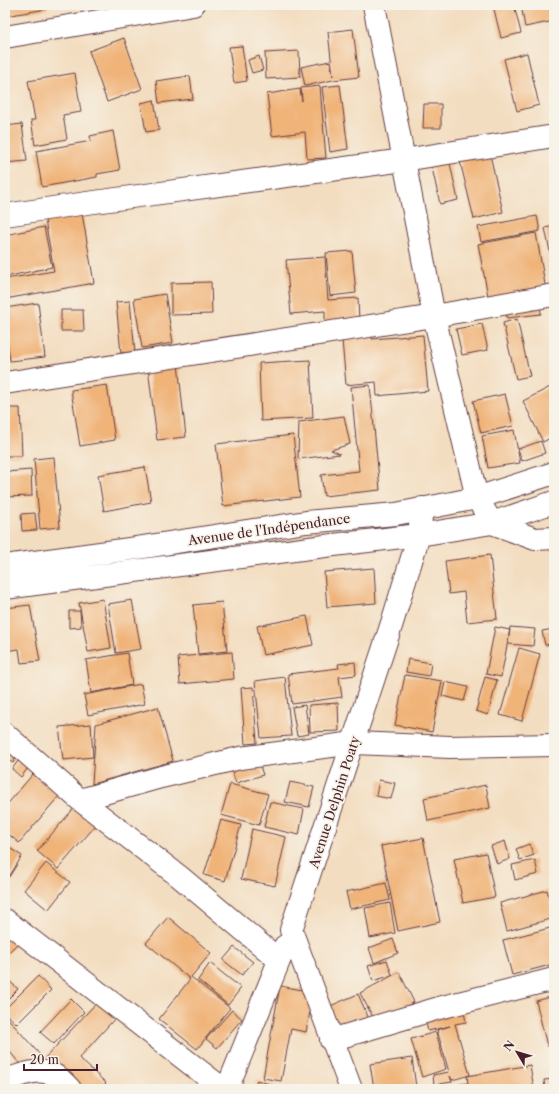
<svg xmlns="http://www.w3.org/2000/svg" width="559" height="1094" font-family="'Libre Caslon Text',serif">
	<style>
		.building { fill: #f0b378 }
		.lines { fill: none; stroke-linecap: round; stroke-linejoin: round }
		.street-casing { stroke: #633c41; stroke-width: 24 }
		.secondary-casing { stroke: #633c41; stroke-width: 24 }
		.street { stroke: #fff; stroke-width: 22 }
		.secondary { stroke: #fff; stroke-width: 22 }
		.labels { text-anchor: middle; stroke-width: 3.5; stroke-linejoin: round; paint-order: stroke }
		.street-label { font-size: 13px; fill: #4a1f2b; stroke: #f7f3e8 }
	</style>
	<rect width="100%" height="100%" fill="#f7f3e8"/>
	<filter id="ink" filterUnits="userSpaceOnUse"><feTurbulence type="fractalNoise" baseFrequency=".025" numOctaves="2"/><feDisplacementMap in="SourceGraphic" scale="8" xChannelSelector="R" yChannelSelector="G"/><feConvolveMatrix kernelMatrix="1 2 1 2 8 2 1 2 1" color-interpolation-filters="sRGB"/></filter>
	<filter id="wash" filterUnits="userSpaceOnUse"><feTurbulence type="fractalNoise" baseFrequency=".012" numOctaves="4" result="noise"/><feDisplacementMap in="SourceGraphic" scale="16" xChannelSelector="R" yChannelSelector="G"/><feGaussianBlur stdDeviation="0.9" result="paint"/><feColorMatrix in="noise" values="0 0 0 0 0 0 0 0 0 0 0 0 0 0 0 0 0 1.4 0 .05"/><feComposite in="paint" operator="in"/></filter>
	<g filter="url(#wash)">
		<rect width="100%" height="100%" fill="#f3ddc0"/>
		<g id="blocks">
			<path class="building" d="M5,5H46L47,9L5,16Z
				M493,5H514L521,33L501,38Z
				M521,5H554V21L525,27Z
				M353,29L359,77L333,80L305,86L301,67L330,61L333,76L328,32Z
				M124,38L142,89L107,102L89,51Z
				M242,46L247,81L234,83L229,47Z
				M299,51L300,77L266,79L265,53Z
				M527,53L539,105L517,111L504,59Z
				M259,56L263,70L252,73L248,60Z
				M75,73L81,112L63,115L67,139L35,145L31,120H35L28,81Z
				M190,76L193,99L159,103L156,81Z
				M340,85L348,149L330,152L322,87Z
				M320,86L326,158L307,159L305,132L272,136L267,94L300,89L302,101L301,88Z
				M154,100L159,130L146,132L141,103Z
				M424,104H441V128H423Z
				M22,124L27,161L5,163V126Z
				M113,131L120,170L97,174V177L42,187L36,151L91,141L90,136Z
				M489,150L503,212L474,219L459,157Z
				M449,159L458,200L440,204L431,163Z
				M82,213L94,283L5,299V279L54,271L45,220Z
				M537,216L540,231L481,242L478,227Z
				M554,226V266H553L545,228Z
				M44,227L52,267L5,277V235Z
				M536,233L546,290L489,301L478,244Z
				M352,251L356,293L330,296L326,253Z
				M325,257L328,300L358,298L359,322L325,323V311L291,314L286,260Z
				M211,282L212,314L171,315V283Z
				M165,294L173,343L142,348L134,299Z
				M130,301L135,352L121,353L116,302Z
				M540,302L541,314L507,318L505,307Z
				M38,303L45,357L10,361L5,323V308Z
				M61,310H83L84,331H61Z
				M517,319L530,376L516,379L503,323Z
				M482,324L488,350L462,355L456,329Z
				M423,335L428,391L377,396L376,382L346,385L342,340L372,337V339Z
				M310,360L313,418L261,421L259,363Z
				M178,364L186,437L157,440L148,368Z
				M107,385L115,440L80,446L71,390Z
				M370,385L380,490L324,496L321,475L359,471L351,387Z
				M554,385V424L553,425L554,428V436L543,442L523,401Z
				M505,394L513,426L481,433L473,401Z
				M5,408H20L22,456H5Z
				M344,416L350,444L331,450L340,454L298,459L299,422Z
				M514,430L520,463L488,468L482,436Z
				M293,435L300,497L223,506L216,444Z
				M541,441L545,453L522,461L518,449Z
				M54,457L60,527L40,529L34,459Z
				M145,467L151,502L104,511L98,475Z
				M31,470L32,496L5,497V472Z
				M35,513L37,530L22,531L21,514Z
				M490,555L497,619L467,622L464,592L449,594L445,561Z
				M374,568L376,603L327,607L324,572Z
				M103,599L111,648L88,652L79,603Z
				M132,600L141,649L116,653L108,604Z
				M222,602L227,651L198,654L193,605Z
				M30,605L40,661L21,663L19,649L5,651V608Z
				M69,611H80L81,627L69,628Z
				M307,616L313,645L263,655L257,626Z
				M495,627L510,630L501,677L486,674Z
				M510,627L535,629L533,646L508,644Z
				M554,629V644L545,645L542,631Z
				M519,648L540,654L522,721L500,715Z
				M232,652L234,679L180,684L178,657Z
				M127,653L132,685L91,693L86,660Z
				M408,659L431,663L429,676L406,672Z
				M355,662L356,675L339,677L342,697L292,704L288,674L339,668L338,664Z
				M405,675L442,681L432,732L395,725Z
				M285,677L291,736L261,738L255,681Z
				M485,677L497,680L488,715L476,711Z
				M445,682L468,687L464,701L442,696Z
				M141,684L145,704L88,715L84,695Z
				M253,687L257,743L245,744L241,688Z
				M338,703L339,731L310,732L309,705Z
				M305,705L309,734L297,736L292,707Z
				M158,707L173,761L92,784L96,724Z
				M91,724L93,757L63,760L59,727Z
				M11,749L18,753L13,763L6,759Z
				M19,760L28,768L21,777L12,769Z
				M259,763L263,775L236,783L232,772Z
				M33,774L59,796L19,843L5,831V807Z
				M379,780L395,783L391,799L376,796Z
				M290,782L314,787L309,807L285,802Z
				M230,784L268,794L259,825L221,815Z
				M486,785L490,808L428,821L424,798Z
				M270,802L304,809L299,835L264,827Z
				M75,807L96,825L58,869L37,851Z
				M221,820L241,825L225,881L204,875Z
				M252,829L286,837L275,886L241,879Z
				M423,838L440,922L398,931L381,846Z
				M505,841L510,859L497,864L491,846Z
				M529,844L534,855L520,860L516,849Z
				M5,845L22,856L9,877L5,874Z
				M486,853L495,897L463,903L454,859Z
				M535,860L538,874L515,880L512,865Z
				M46,863L70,882L48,910L24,890Z
				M386,883L390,900L350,909L346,892Z
				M547,890L554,918L507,931L500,903Z
				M390,903L395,933L370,938L365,908Z
				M168,917L211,953L191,977L230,1008L197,1049L159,1019L190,979L146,943Z
				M554,927V964L512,975L503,940Z
				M5,930L18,943L5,956Z
				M393,939L398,953L374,963L369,948Z
				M234,947L253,962L242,975L223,960Z
				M387,960L392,975L373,981L368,966Z
				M210,963L241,988L228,1005L198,980Z
				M399,972L414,1002L376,1023L360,993Z
				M38,976L51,990L17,1024L5,1013V1009Z
				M5,977L18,989L5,1002Z
				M280,986L314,992L306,1032L291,1029L281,1081L263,1078Z
				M358,994L369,1019L339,1032L328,1007Z
				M554,996V1044L547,1046L536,1001Z
				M71,999L84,1012L54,1044L40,1032Z
				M100,999L118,1015L79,1058L106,1083L100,1089H79L45,1058Z
				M463,1007L466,1022L455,1024L470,1075L452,1080L450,1076L452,1082L434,1085L433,1075L449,1072L437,1030L450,1026L428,1031L424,1016Z
				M232,1010L242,1019L217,1048L206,1039Z
				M5,1015L41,1056L25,1070L5,1046Z
				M436,1032L446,1069L422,1077L411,1039Z
				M412,1058L416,1087L405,1089H374L370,1064Z
				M530,1065L534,1089H429L468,1083L467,1076Z
				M554,1079V1089H545L544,1080Z
				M257,1080L277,1087L276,1089H254Z"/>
		</g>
	</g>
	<g filter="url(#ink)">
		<use href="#blocks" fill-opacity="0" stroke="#633c41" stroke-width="1"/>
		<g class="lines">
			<g class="street-casing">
				<path id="street" d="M374,5L434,316L477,498L492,523L535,539L554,538
					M5,37L193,5
					M5,215L87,203L404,160L554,136
					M5,383L434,316L554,295
					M5,734L80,800L180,877L279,960
					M80,800L161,777L240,758L354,743L450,747L554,745
					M5,920L223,1089
					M331,1040L439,1008L554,979
					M5,1080C22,1075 40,1066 56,1076C61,1079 66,1085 70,1089
					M227,1089L285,946"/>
			</g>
			<g class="secondary-casing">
				<path id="secondary" d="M5,566L137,548L306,522L396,514L477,498L554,473
					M5,588L325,546L419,535L492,523L554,502
					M351,1089L291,930L392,623L419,535L422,508"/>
			</g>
			<use href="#street" class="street"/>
			<use href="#secondary" class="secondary"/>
		</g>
	</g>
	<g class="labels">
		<g class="street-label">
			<text transform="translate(269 529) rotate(-8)" y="5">Avenue de l'Indépendance</text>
			<text transform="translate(334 802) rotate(-72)" y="5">Avenue Delphin Poaty</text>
		</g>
	</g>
	<rect width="559" height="1094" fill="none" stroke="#f7f3e8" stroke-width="20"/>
	<g transform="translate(517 1052) rotate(308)" stroke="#f7f3e8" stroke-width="3" paint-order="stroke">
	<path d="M0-3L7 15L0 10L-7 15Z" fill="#4a1f2b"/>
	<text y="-6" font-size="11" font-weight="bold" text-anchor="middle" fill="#4a1f2b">N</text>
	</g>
	<path d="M24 1064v6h73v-6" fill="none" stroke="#4a1f2b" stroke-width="2"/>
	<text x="30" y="1064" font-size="12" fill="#4a1f2b" stroke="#f7f3e8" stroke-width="3" paint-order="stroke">20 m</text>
</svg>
